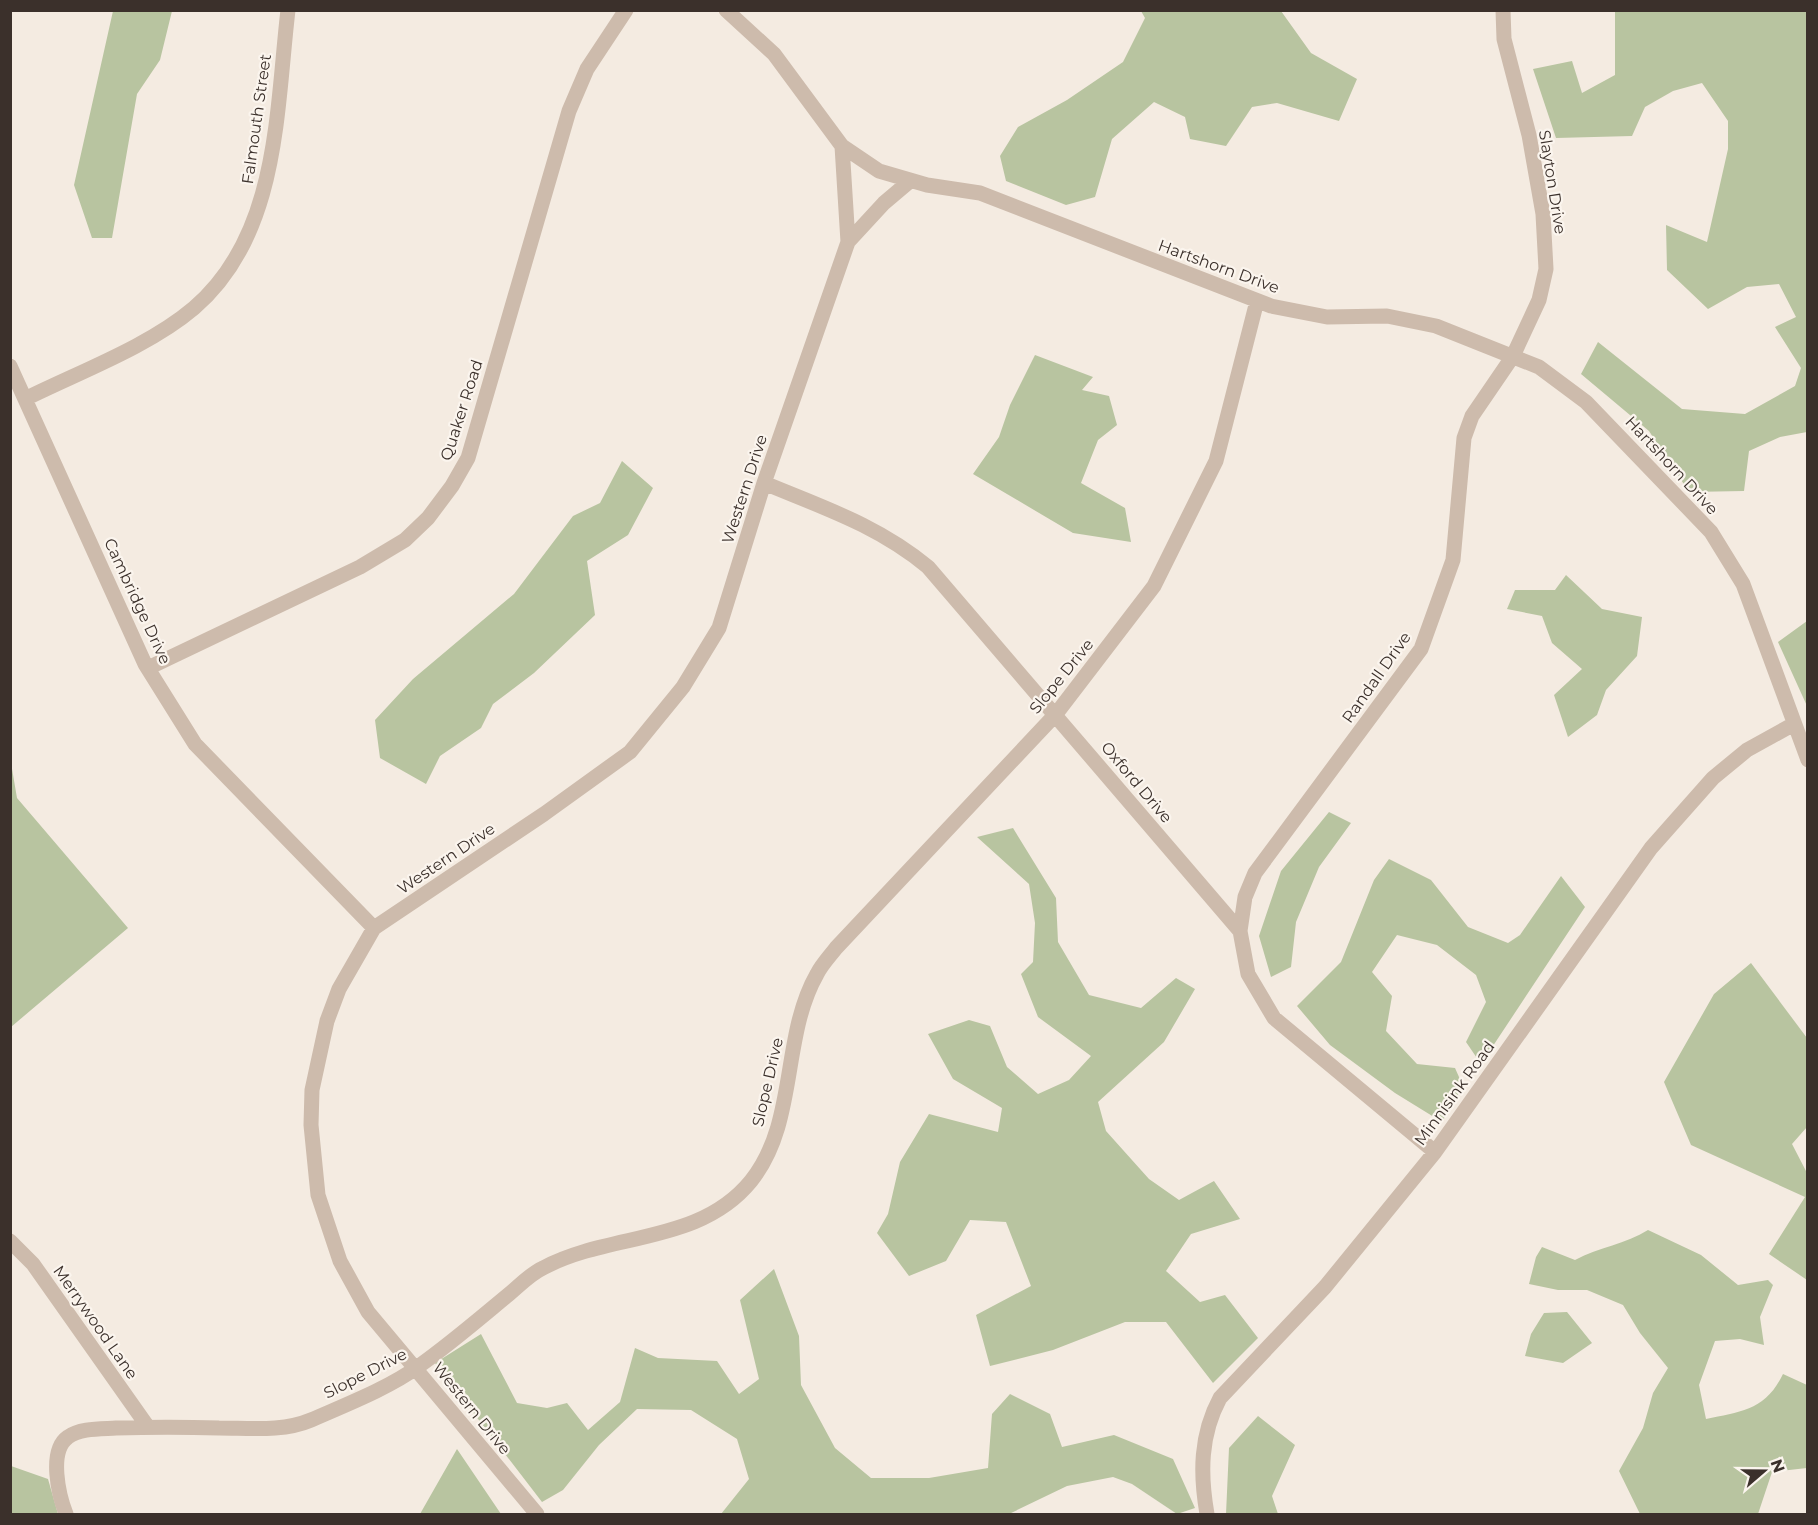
<svg xmlns="http://www.w3.org/2000/svg" width="1818" height="1525" font-family="Montserrat,sans-serif">
	<style>
		.green { fill: #b8c4a0 }
		.lines { fill: none; stroke-linecap: round; stroke-linejoin: round }
		.minor { stroke: #cdbbac; stroke-width: 15 }
		.labels { text-anchor: middle; stroke-width: 4.5; stroke-linejoin: round; paint-order: stroke }
		.street-label { font-size: 16px; fill: #3b302b; stroke: #fbf5ee }
	</style>
	<rect width="100%" height="100%" fill="#f4ebe1"/>
	<path class="green" d="M113,11H172L160,60L137,94L112,238H92L74,185Z
		M1141,11H1281L1311,53L1357,79L1339,121L1277,103L1252,107L1226,146L1190,139L1185,117L1154,102L1112,139L1095,197L1066,205L1006,181L1000,156L1018,127L1067,100L1123,62L1145,18Z
		M1615,11H1807V432L1780,437L1749,451L1744,491L1689,492L1649,431L1581,374L1598,342L1682,409L1745,414L1795,386L1801,368L1775,327L1796,317L1779,284L1747,287L1708,309L1667,270L1666,225L1707,242L1728,149V121L1702,83L1673,91L1645,107L1632,136L1556,138L1533,69L1572,61L1582,93L1615,75Z
		M1035,355L1093,377L1082,390L1109,396L1117,425L1098,440L1081,483L1125,508L1131,542L1073,533L973,474L999,437L1010,405Z
		M622,461L653,488L628,535L587,561L595,615L534,673L493,704L481,728L440,756L426,784L380,758L375,720L413,679L514,594L573,516L600,503Z
		M1566,575L1602,609L1642,617L1637,656L1606,690L1597,715L1568,737L1554,695L1582,669L1552,643L1542,616L1507,609L1515,590H1555Z
		M1807,604L1808,706H1807L1778,642L1807,621Z
		M10,757L17,798L128,928L11,1027Z
		M1329,812L1351,823L1319,867L1296,922L1291,967L1271,977L1259,936L1281,871Z
		M1013,828L1056,898L1058,942L1089,995L1141,1008L1176,978L1195,989L1164,1042L1098,1102L1106,1131L1149,1179L1179,1200L1214,1181L1240,1219L1191,1234L1166,1271L1200,1302L1225,1295L1258,1338L1213,1383L1166,1322H1125L1053,1350L990,1366L976,1315L1031,1286L1006,1222L970,1220L946,1261L909,1276L877,1233L888,1214L900,1162L929,1114L998,1132L1002,1108L953,1079L928,1034L969,1020L990,1026L1007,1067L1038,1094L1069,1080L1091,1056L1038,1017L1021,974L1033,962L1035,923L1029,884L977,837Z
		M1389,859L1431,880L1468,927L1508,943L1520,935L1561,876L1585,907L1481,1064L1466,1042L1486,1002L1476,975L1437,945L1397,935L1372,972L1392,996L1386,1031L1417,1064L1455,1068L1463,1086L1442,1122L1395,1093L1330,1045L1297,1006L1341,962L1374,880Z
		M1751,963L1807,1038V1127L1792,1144L1807,1173V1280L1769,1254L1805,1197L1691,1145L1664,1082L1714,994Z
		M1648,1230L1701,1255L1738,1285L1768,1280L1773,1285L1760,1317L1764,1345L1740,1339L1715,1341L1699,1385L1706,1419C1741,1412 1766,1410 1783,1374L1807,1385V1468L1772,1472L1758,1514H1640L1619,1471L1643,1428L1653,1393L1668,1368L1640,1333L1623,1305L1587,1290H1558L1529,1284L1536,1257L1542,1247L1575,1260C1599,1247 1626,1244 1648,1230Z
		M774,1269L799,1336L801,1385L835,1448L871,1478H929L988,1468L992,1414L1010,1394L1050,1414L1062,1447L1114,1435L1173,1459L1195,1508L1177,1514L1132,1484L1113,1477L1067,1486L1009,1514H721L749,1479L737,1439L691,1410L637,1409L599,1445L563,1490L542,1502L435,1363L481,1334L517,1403L547,1408L567,1403L588,1430L620,1402L635,1348L658,1358L717,1361L739,1394L759,1379L740,1300Z
		M1567,1312L1592,1343L1563,1363L1525,1356L1531,1334L1544,1313Z
		M1258,1416L1295,1445L1272,1496L1278,1514H1226L1229,1448Z
		M457,1449L501,1514H381H420Z
		M11,1466L48,1479L58,1514H11Z"/>
	<g class="lines">
		<path class="minor" d="M726,10L774,54L842,146L879,171L927,185L980,193L1271,306L1327,317L1387,316L1436,326L1539,367L1586,402L1711,532L1743,584L1808,760
			M842,146L848,242
			M10,366L145,664L195,744L374,928
			M25,399C79,372 148,347 194,308C279,235 276,112 288,10
			M764,483C824,508 877,525 928,567L1240,931L1248,974L1274,1018L1435,1152
			M148,668L360,567L405,540L428,518L452,486L468,458L569,111L587,69L626,10
			M1240,931L1245,897L1255,873L1421,649L1453,560L1464,438L1472,416L1513,356L1539,300L1546,269L1543,214L1529,135L1504,39L1503,10
			M10,1241L33,1264L148,1427
			M66,1514C59,1496 48,1451 68,1437C80,1428 101,1429 116,1428C150,1427 185,1427 219,1428C249,1428 283,1432 311,1420C345,1405 389,1388 419,1366C450,1344 479,1319 508,1295C519,1286 530,1274 543,1268C610,1232 699,1245 751,1181C798,1122 781,1037 817,974C822,964 830,956 836,948L1056,714L1154,586L1216,461L1257,301
			M537,1514L368,1312L340,1261L318,1195L311,1125L312,1090L327,1021L339,989L374,928L544,814L630,752L683,687L719,628L764,483L848,242L884,203L910,181
			M1207,1514C1200,1474 1200,1435 1220,1398L1325,1287L1435,1152L1651,848L1713,778L1747,750L1794,724"/>
	</g>
	<g class="labels">
		<g class="street-label">
			<text transform="translate(256 119) rotate(-82)" y="6">Falmouth Street</text>
			<text transform="translate(1553 182) rotate(81)" y="6">Slayton Drive</text>
			<text transform="translate(1219 266) rotate(20)" y="6">Hartshorn Drive</text>
			<text transform="translate(461 410) rotate(-72)" y="6">Quaker Road</text>
			<text transform="translate(1672 465) rotate(47)" y="6">Hartshorn Drive</text>
			<text transform="translate(744 489) rotate(-72)" y="6">Western Drive</text>
			<text transform="translate(138 601) rotate(65)" y="6">Cambridge Drive</text>
			<text transform="translate(1061 676) rotate(-51)" y="6">Slope Drive</text>
			<text transform="translate(1376 677) rotate(-55)" y="6">Randall Drive</text>
			<text transform="translate(1137 782) rotate(50)" y="6">Oxford Drive</text>
			<text transform="translate(446 858) rotate(-34)" y="6">Western Drive</text>
			<text transform="translate(767 1082) rotate(-77)" y="6">Slope Drive</text>
			<text transform="translate(1454 1093) rotate(-54)" y="6">Minnisink Road</text>
			<text transform="translate(96 1322) rotate(55)" y="6">Merrywood Lane</text>
			<text transform="translate(365 1373) rotate(-27)" y="6">Slope Drive</text>
			<text transform="translate(472 1408) rotate(51)" y="6">Western Drive</text>
		</g>
	</g>
	<rect width="1818" height="1525" fill="none" stroke="#3b302b" stroke-width="24"/>
	<g transform="translate(1764 1471) rotate(70)" stroke="#fbf5ee" stroke-width="4.5" paint-order="stroke">
	<path d="M0-4.5L10 22L0 15L-10 22Z" fill="#3b302b"/>
	<text y="-9" font-size="16" font-weight="bold" text-anchor="middle" fill="#3b302b">N</text>
	</g>
</svg>
